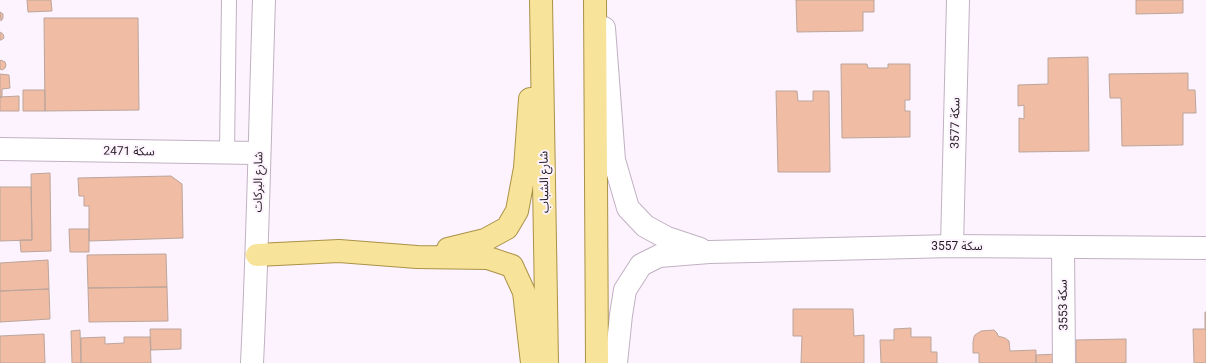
<svg xmlns="http://www.w3.org/2000/svg" width="1206" height="363" font-family="Roboto,'Noto Sans Arabic',sans-serif">
	<style>
		.building { fill: #f0bca4; stroke: #bca59b }
		.lines { fill: none; stroke-linecap: round; stroke-linejoin: round }
		.lane-casing { stroke: #c1b1c3; stroke-width: 16 }
		.street-casing { stroke: #c1b1c3; stroke-width: 24 }
		.secondary-casing { stroke: #c1b1c3; stroke-width: 24 }
		.primary-casing { stroke: #aa9246; stroke-width: 24 }
		.lane { stroke: #fff; stroke-width: 14 }
		.street { stroke: #fff; stroke-width: 22 }
		.secondary { stroke: #fff; stroke-width: 22 }
		.primary { stroke: #f8e39b; stroke-width: 22 }
		.labels { text-anchor: middle; stroke-width: 4; stroke-linejoin: round; paint-order: stroke }
		.street-label { font-size: 12px; fill: #221c22; stroke: #fdf3fe }
	</style>
	<rect width="100%" height="100%" fill="#fdf3fe"/>
	<path class="building" d="M27,0H51L52,11L28,12Z
		M796,0H874V12H863V31L797,32Z
		M1136,0H1183V13L1136,14Z
		M0,12L3,14V18L1,21Z
		M44,18H138L139,110L45,111Z
		M0,32L3,34L4,38L1,40H0Z
		M1088,57L1089,151L1019,152V118L1024,119V105L1018,106V85L1048,84V58Z
		M1,60L5,62L6,65L5,68L2,70L0,69V61Z
		M841,64H867L868,68H888V64H910V100H905V111H910V137L842,138Z
		M1188,73V90H1195L1196,113H1183V145L1122,146L1121,98H1110L1109,74Z
		M0,74L9,75L10,88L2,89V97H0Z
		M23,90H45V111H23Z
		M776,91H797L798,101H813V91H829L830,172H778Z
		M19,96V111H0V97Z
		M50,173L51,251L21,252L20,240H32L31,174Z
		M171,176L182,184L183,238L89,241V206H84V196H79L78,178Z
		M0,187H31L32,240L0,241Z
		M69,229H89V252H70Z
		M166,254L167,287L88,288L87,255Z
		M48,260L49,289L0,291V263Z
		M167,287L168,321L89,322L88,288Z
		M49,289L50,319L0,322V291Z
		M793,309H853L854,336L864,335V363H801L802,336H793Z
		M1205,312H1206V363H1194L1193,329H1205Z
		M911,328V337H931V352H937V363H881L880,340H894V329Z
		M150,329H181V349L151,350Z
		M80,330L81,363H72L71,331Z
		M994,330L997,333L998,336L1005,338L1009,341L1010,351L1036,350V363H979V353H973V342L974,337L975,335L981,331Z
		M44,334L45,363H0V336Z
		M105,337V344L124,343V337H150L151,363H81V338Z
		M1126,339V363H1076V340Z
		M1059,354V363H1036V355Z"/>
	<g class="lines">
		<g class="lane-casing">
			<path id="lane" d="M227,152L229,0"/>
		</g>
		<g class="street-casing">
			<path id="street" d="M0,149L259,153
				M952,246L958,0
				M1063,247L1064,363"/>
		</g>
		<g class="secondary-casing">
			<path id="secondary" d="M604,28L614,160L628,208L645,226L667,238L700,249
				M252,363C258,242 260,121 264,0
				M616,363L621,315L625,290L641,265L659,256L709,252L952,246L1206,248"/>
		</g>
		<g class="primary-casing">
			<path id="primary" d="M541,0L547,363
				M595,0L597,363
				M448,249L485,240L507,228L517,211L525,168L530,99
				M257,255L339,251L417,257L488,258L512,266L524,292L532,363"/>
		</g>
		<use href="#lane" class="lane"/>
		<use href="#street" class="street"/>
		<use href="#secondary" class="secondary"/>
		<use href="#primary" class="primary"/>
	</g>
	<g class="labels">
		<g class="street-label">
			<text transform="translate(955 123) rotate(-89)" y="4">سكة 3577</text>
			<text transform="translate(129 151) rotate(1)" y="4">سكة 2471</text>
			<text transform="translate(258 182) rotate(-89)" y="4">شارع البركات</text>
			<text transform="translate(544 182) rotate(-91)" y="4">شارع الشباب</text>
			<text x="957" y="250">سكة 3557</text>
			<text transform="translate(1063 305) rotate(-91)" y="4">سكة 3553</text>
		</g>
	</g>
</svg>
